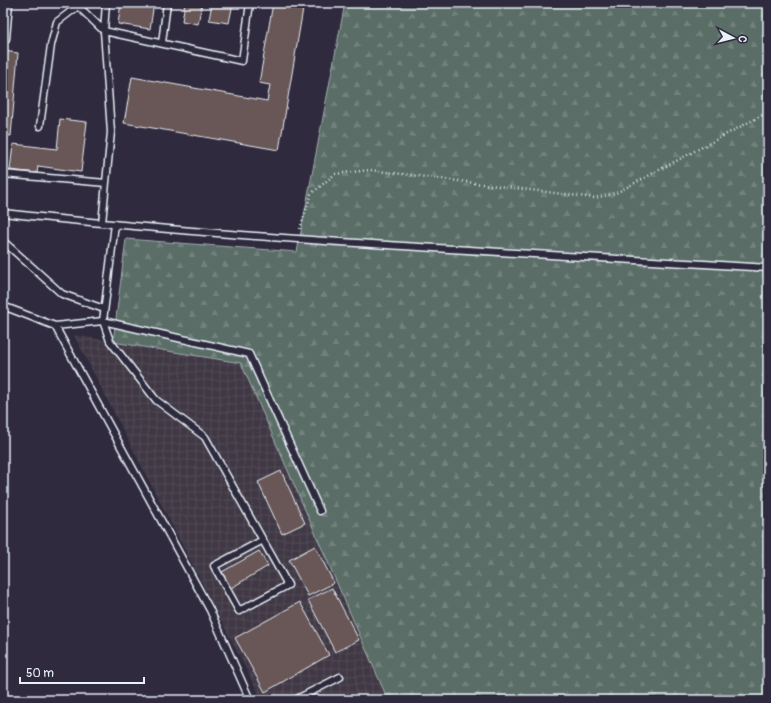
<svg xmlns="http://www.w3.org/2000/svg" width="771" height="703" font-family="Pangolin,sans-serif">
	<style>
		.industrial { fill: url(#industrial-grid) }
		.forest { fill: url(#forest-firs); stroke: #a1afaf }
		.building { fill: #695757; stroke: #e8f1f8 }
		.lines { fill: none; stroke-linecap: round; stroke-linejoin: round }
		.service-casing { stroke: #e8f1f8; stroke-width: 9 }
		.path { stroke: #e8f1f8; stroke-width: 2.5; stroke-dasharray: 1 3; stroke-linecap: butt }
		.service { stroke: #2f2a3d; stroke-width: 6 }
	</style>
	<defs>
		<pattern id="industrial-grid" width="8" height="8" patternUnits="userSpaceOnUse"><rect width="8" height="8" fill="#403845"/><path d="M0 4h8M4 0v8" fill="none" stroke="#524c57"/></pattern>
		<pattern id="forest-firs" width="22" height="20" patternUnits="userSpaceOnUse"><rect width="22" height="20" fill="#5a6d66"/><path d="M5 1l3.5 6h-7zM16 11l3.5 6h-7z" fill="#72827d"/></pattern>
	</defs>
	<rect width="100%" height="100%" fill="#2f2a3d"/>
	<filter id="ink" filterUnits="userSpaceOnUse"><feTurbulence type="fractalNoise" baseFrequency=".025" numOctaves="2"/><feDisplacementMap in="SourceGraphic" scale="8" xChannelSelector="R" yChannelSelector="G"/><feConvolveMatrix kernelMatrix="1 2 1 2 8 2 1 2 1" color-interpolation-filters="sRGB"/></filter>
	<g filter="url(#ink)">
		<path class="industrial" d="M74,335L241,363L388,700H262Z"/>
		<path class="forest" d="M345,3H768V700H388L241,363L113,342L126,239L297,252Z"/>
		<path class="building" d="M121,3H154L150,29L118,24Z
			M185,3H202L198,24L182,21Z
			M212,3H233L229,23L209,20Z
			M273,3H304L279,150L124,123L132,77L267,101L270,85L259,83Z
			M3,51L18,53L11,136L3,135Z
			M60,119L87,122L81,172L38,166L37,173L10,170L13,144L57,149Z
			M281,471L305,523L282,534L258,482Z
			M315,546L334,583L308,596L289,560Z
			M259,551L268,566L231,588L222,572Z
			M332,588L359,640L335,652L308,600Z
			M300,602L329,655L265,692L235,638Z"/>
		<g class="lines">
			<g class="service-casing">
				<path id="service" d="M75,3L104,31L111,132L102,223
					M106,3L104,31L242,61L250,3
					M3,41L6,39L9,3
					M162,43L167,3
					M40,126L51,45L57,22L78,6
					M3,174L106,183
					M3,213C257,241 513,252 768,268
					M115,224L103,321L249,354L320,511
					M3,241L62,294L104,309
					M3,306L55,326L103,321L110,341L156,400L205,437L288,585L239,611L214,566L263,540
					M55,326L210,610L250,700
					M295,700L340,677"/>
			</g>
			<path class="path" d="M300,229L311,194L335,174L370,170L595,198L616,193L768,112"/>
			<use href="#service" class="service"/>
		</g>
	</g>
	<rect width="771" height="703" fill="none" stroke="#2f2a3d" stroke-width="16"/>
	<rect x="8" y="8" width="755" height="687" fill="none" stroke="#e8f1f8" stroke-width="1.5" filter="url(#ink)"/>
	<g transform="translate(733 38) rotate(97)" stroke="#2f2a3d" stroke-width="3" paint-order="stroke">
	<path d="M0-3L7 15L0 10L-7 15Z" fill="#e8f1f8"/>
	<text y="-6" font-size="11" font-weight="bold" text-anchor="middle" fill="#e8f1f8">С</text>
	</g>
	<path d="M20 677v6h124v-6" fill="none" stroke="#e8f1f8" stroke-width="2"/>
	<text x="26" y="677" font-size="12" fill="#e8f1f8" stroke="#2f2a3d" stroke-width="3" paint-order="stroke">50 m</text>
</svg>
